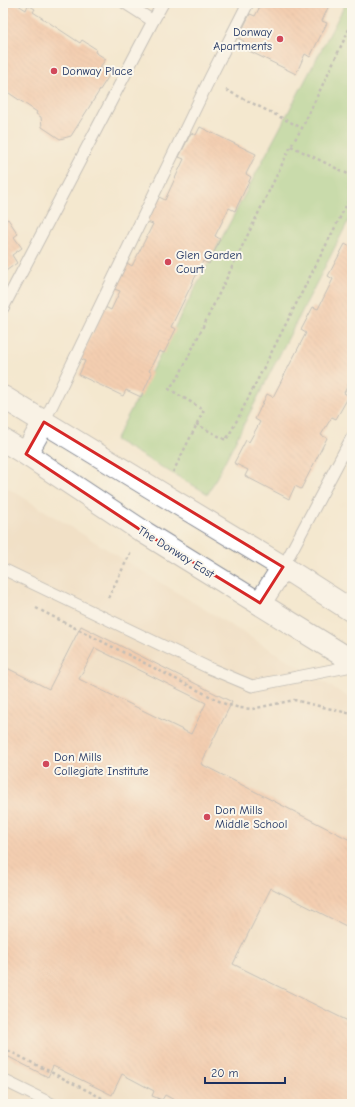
<svg xmlns="http://www.w3.org/2000/svg" width="355" height="1107" font-family="'Comic Neue',sans-serif">
	<style>
		.built { fill: #edd7bb }
		.park { fill: #95cc7e; stroke: #587e6e }
		.building { fill: url(#building-back-hatch); fill-rule: evenodd }
		.lines { fill: none; stroke-linecap: round; stroke-linejoin: round }
		.service-casing { stroke: #888c96; stroke-width: 13 }
		.tertiary-casing { stroke: #888c96; stroke-width: 24 }
		.path { stroke: #888c96; stroke-width: 2.5; stroke-dasharray: 3 3; stroke-linecap: butt }
		.service { stroke: #fff; stroke-width: 11 }
		.tertiary { stroke: #fff; stroke-width: 22 }
		.marked { fill: none; stroke: #d62828; stroke-width: 3; stroke-linejoin: round }
		.poi-dot { fill: #d1495b; stroke: #fbf7ec; stroke-width: 1.5 }
		.labels { text-anchor: middle; stroke-width: 4; stroke-linejoin: round; paint-order: stroke }
		.poi-label { font-size: 12px; fill: #1b2f5e; stroke: #fbf7ec; text-anchor: start }
		.street-label { font-size: 12px; fill: #1b2f5e; stroke: #fbf7ec }
	</style>
	<defs>
		<pattern id="building-back-hatch" width="6" height="6" patternUnits="userSpaceOnUse"><rect width="6" height="6" fill="#f3af8a"/><path d="M-1 5l2 2M0 0l6 6M5-1l2 2" fill="none" stroke="#c48f74"/></pattern>
	</defs>
	<rect width="100%" height="100%" fill="#fbf7ec"/>
	<filter id="ink" filterUnits="userSpaceOnUse"><feTurbulence type="fractalNoise" baseFrequency=".025" numOctaves="2"/><feDisplacementMap in="SourceGraphic" scale="8" xChannelSelector="R" yChannelSelector="G"/><feConvolveMatrix kernelMatrix="1 2 1 2 8 2 1 2 1" color-interpolation-filters="sRGB"/></filter>
	<filter id="wash" filterUnits="userSpaceOnUse"><feTurbulence type="fractalNoise" baseFrequency=".012" numOctaves="4" result="noise"/><feDisplacementMap in="SourceGraphic" scale="16" xChannelSelector="R" yChannelSelector="G"/><feGaussianBlur stdDeviation="0.9" result="paint"/><feColorMatrix in="noise" values="0 0 0 0 0 0 0 0 0 0 0 0 0 0 0 0 0 1.4 0 .05"/><feComposite in="paint" operator="in"/></filter>
	<g filter="url(#wash)">
		<rect width="100%" height="100%" fill="#f4e8cf"/>
		<path class="built" d="M3,485L176,592L352,699V1104H3Z"/>
		<path class="park" d="M346,3H352V214L208,494L115,440Z"/>
		<g id="blocks">
			<path class="building" d="M3,3H15L26,10L28,5L35,9L33,12L80,43L82,40L96,49L95,52L106,59L100,67L110,74L71,136L60,139L42,127L41,117L36,114L37,112L3,89Z
				M262,3H330L322,21L327,23L310,57L305,54L296,74L241,47L244,41L238,38L250,14L255,16Z
				M200,127L256,154L246,174L251,177L235,211L229,208L215,236L220,239L209,264L203,261L171,327L176,329L164,353L159,351L149,371L152,373L141,397L126,390L123,396L79,375L85,361L80,358L105,307L111,310L120,291L114,289L127,263L132,266L153,224L147,222L159,197L165,200L184,159L179,157L191,133L196,135Z
				M3,218L5,221L8,219L18,234L14,237L22,248L12,255L17,263L3,273Z
				M352,242V377L344,393L349,396L336,419L332,417L321,435L327,438L301,489L295,486L289,499L245,476L248,470L234,463L246,440L249,442L260,422L255,419L267,394L273,397L306,333L301,330L313,307L318,309L333,279L328,276L345,244L350,247Z
				M81,626L232,702L201,764L352,841V929L271,888L233,964L352,1023V1092L346,1104H182L165,1095L162,1100L152,1096L154,1091L122,1074L112,1095L53,1066L48,1077L3,1054V666L49,689ZM95,648L206,703L191,734L79,679Z"/>
		</g>
	</g>
	<g filter="url(#ink)">
		<use href="#blocks" fill-opacity="0" stroke="#888c96" stroke-width="1"/>
		<g class="lines">
			<g class="service-casing">
				<path id="service" d="M153,21L163,3
					M3,308L153,21L125,3
					M44,422L210,78L248,3
					M283,567L352,437
					M3,569L209,668L252,686L352,666
					M3,1080L52,1104"/>
			</g>
			<g class="tertiary-casing">
				<path id="tertiary" d="M3,397L162,494L283,567L352,611
					M3,440L26,454L142,531L352,661
					M26,454L44,422
					M260,603L283,567"/>
			</g>
			<path class="path" d="M226,90L302,128
				M291,146L352,176
				M196,424L226,440L233,428L352,194
				M173,472L204,410L169,389L179,376L291,146L302,128L352,23
				M108,598L131,552
				M36,608L225,704L240,708L252,709L294,700L352,714
				M3,1048L114,1104
				M157,1099L161,1104
				M155,1104L158,1098"/>
			<use href="#service" class="service"/>
			<use href="#tertiary" class="tertiary"/>
		</g>
	</g>
	<path d="M0 0H355V1107H0ZM44,422L283,567L260,603L142,531L26,454Z" fill="#f4e8cf" fill-opacity=".55" fill-rule="evenodd"/>
	<path class="marked" d="M44,422L283,567L260,603L142,531L26,454Z"/>
	<g class="poi-dot">
		<circle cx="280" cy="39" r="4"/>
		<circle cx="54" cy="71" r="4"/>
		<circle cx="168" cy="262" r="4"/>
		<circle cx="46" cy="764" r="4"/>
		<circle cx="207" cy="817" r="4"/>
	</g>
	<g class="labels">
		<g class="poi-label">
			<text x="272" y="36" text-anchor="end">Donway<tspan x="272" dy="14">Apartments</tspan></text>
			<text x="62" y="75">Donway Place</text>
			<text x="176" y="259">Glen Garden<tspan x="176" dy="14">Court</tspan></text>
			<text x="54" y="761">Don Mills<tspan x="54" dy="14">Collegiate Institute</tspan></text>
			<text x="215" y="814">Don Mills<tspan x="215" dy="14">Middle School</tspan></text>
		</g>
		<g class="street-label">
			<text transform="translate(176 552) rotate(32)" y="4">The Donway East</text>
		</g>
	</g>
	<rect width="355" height="1107" fill="none" stroke="#fbf7ec" stroke-width="16"/>
	<path d="M205 1077v6h80v-6" fill="none" stroke="#1b2f5e" stroke-width="2"/>
	<text x="211" y="1077" font-size="12" fill="#1b2f5e" stroke="#fbf7ec" stroke-width="3" paint-order="stroke">20 m</text>
</svg>
